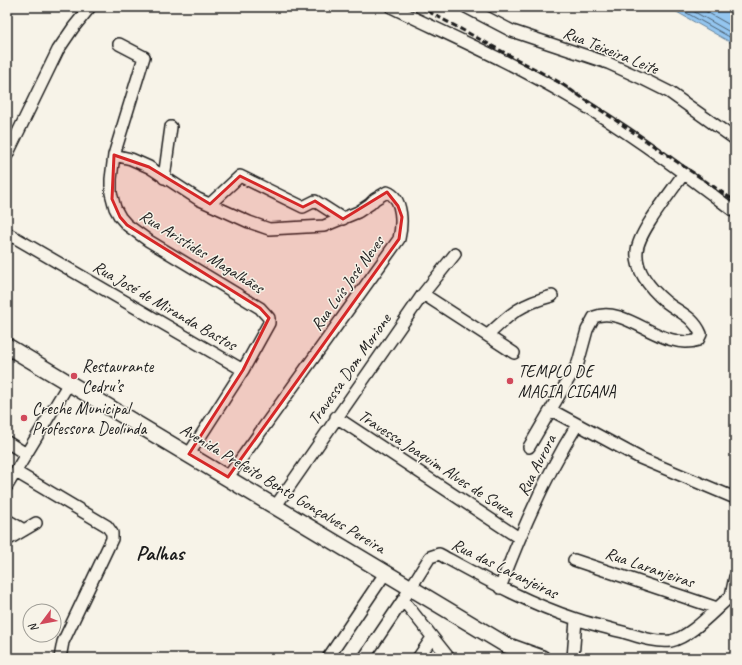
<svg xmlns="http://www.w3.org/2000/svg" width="742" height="665" font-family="Caveat,sans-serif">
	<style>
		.water { fill: #94c6f0; stroke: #64829b }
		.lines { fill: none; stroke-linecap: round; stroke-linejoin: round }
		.shore { stroke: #4c6071; stroke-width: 1 }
		.street-casing { stroke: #1c1c1c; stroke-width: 14 }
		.secondary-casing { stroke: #1c1c1c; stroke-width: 18 }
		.street { stroke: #f7f3e8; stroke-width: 11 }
		.secondary { stroke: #f7f3e8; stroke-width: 15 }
		.rail { stroke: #1c1c1c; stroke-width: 3; stroke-dasharray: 6 3; stroke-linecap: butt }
		.marked { fill: #d62828; fill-opacity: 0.2; stroke: #d62828; stroke-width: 3; stroke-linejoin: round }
		.poi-dot { fill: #d1495b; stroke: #f7f3e8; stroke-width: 1.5 }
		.labels { text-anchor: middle; stroke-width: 3; stroke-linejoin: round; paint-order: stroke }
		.street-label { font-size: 17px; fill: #1c1c1c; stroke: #f7f3e8 }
		.poi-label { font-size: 17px; fill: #1c1c1c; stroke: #f7f3e8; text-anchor: start }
		.district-label { font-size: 21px; font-weight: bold; fill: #1c1c1c; stroke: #f7f3e8 }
	</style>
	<rect width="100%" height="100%" fill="#f7f3e8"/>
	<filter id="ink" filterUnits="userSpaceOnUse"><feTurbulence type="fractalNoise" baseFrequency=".025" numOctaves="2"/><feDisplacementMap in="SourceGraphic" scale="8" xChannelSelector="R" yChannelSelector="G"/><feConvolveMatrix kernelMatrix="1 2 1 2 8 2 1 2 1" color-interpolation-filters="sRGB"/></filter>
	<g filter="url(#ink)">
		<path class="water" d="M668,7H735V45Z"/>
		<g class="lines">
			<path class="shore" d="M676,7L735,40
				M686,7L735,35
				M698,7L735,28"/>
			<g class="street-casing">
				<path id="street" d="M391,7C451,36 513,63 570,97C628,131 682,171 735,212
					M466,7L512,31L608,63L643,79L669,92L735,139
					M119,44L144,57L114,155L111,179V193L115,208L120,217L127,225L149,241L260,308L269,318V323L243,370L189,454
					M7,155L58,50L73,28L90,7
					M114,155L131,159L149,167L198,199L249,222L269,229L324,226L358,212L370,204L375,199L387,192C404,198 402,226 399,239L228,477
					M164,178L171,127
					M210,204L240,176L303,207L315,201L343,219
					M7,233L243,370
					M423,294L514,353
					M488,335C511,313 521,304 552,296
					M551,410L640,458L735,498
					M336,417L519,538
					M7,442L26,454
					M529,447L578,363L587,330L594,317C626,304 662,352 698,340L701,334C694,317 680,313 666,302C652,290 635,271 637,251C638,232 673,190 684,173
					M16,472L107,526L112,533V539L63,642L60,658
					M7,486L69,383
					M275,507L423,294L455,254
					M7,520L24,530
					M7,540L36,523
					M574,560L717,608
					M500,588C521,532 545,476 577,425
					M731,596L735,577
					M328,658L386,572
					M364,658L403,600
					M418,658L432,638
					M449,658L403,600L430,557L439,554C483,578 527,603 576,619C591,624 607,628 623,632C637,636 655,643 671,641C691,637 715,609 731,596
					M573,658L576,620"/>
			</g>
			<g class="secondary-casing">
				<path id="secondary" d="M7,346L506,645L542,658"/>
			</g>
			<use href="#street" class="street"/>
			<use href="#secondary" class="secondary"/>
			<path class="rail" d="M420,7L559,82L735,201"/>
		</g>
	</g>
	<path class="marked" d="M114,155L149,167L210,204L240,176L303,207L315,201L343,219L387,192L398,206L402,217L399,239L228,477L189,454L243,370L269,318L260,308L127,225L120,217L112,199Z"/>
	<g class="poi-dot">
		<circle cx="74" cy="376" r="4"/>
		<circle cx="510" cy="381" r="4"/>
		<circle cx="24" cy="418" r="4"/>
	</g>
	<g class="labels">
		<g class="street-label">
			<text transform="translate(611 50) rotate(22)" y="6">Rua Teixeira Leite</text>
			<text transform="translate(202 251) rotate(32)" y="6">Rua Aristides Magalhães</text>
			<text transform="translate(347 283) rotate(-54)" y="6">Rua Luís José Neves</text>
			<text transform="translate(165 305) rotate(30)" y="6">Rua José de Miranda Bastos</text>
			<text transform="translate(349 369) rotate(-55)" y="6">Travessa Dom Morione</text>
			<text transform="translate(437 463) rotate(33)" y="6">Travessa Joaquim Alves de Souza</text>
			<text transform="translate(536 465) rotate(-63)" y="6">Rua Aurora</text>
			<text transform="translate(283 488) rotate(31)" y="6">Avenida Prefeito Bento Gonçalves Pereira</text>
			<text transform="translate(650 567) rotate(19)" y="6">Rua Laranjeiras</text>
			<text transform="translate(505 568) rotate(26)" y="6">Rua das Laranjeiras</text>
		</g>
		<g class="poi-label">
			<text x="82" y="372">Restaurante<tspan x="82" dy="20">Cedru’s</tspan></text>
			<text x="518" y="377">TEMPLO DE<tspan x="518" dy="20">MAGIA CIGANA</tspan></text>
			<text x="32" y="414">Creche Municipal<tspan x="32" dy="20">Professora Deolinda</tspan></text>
		</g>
		<g class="district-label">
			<text x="160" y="560">Palhas</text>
		</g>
	</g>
	<rect width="742" height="665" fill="none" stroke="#f7f3e8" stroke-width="24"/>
	<rect x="12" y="12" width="718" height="641" fill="none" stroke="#1c1c1c" stroke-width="1.5" filter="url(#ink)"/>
	<g transform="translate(42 623) rotate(238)"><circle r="19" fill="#f7f3e8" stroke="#9f9d96"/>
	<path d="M0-3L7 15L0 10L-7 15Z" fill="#d1495b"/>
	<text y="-6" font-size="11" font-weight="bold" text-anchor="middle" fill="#1c1c1c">N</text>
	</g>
</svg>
